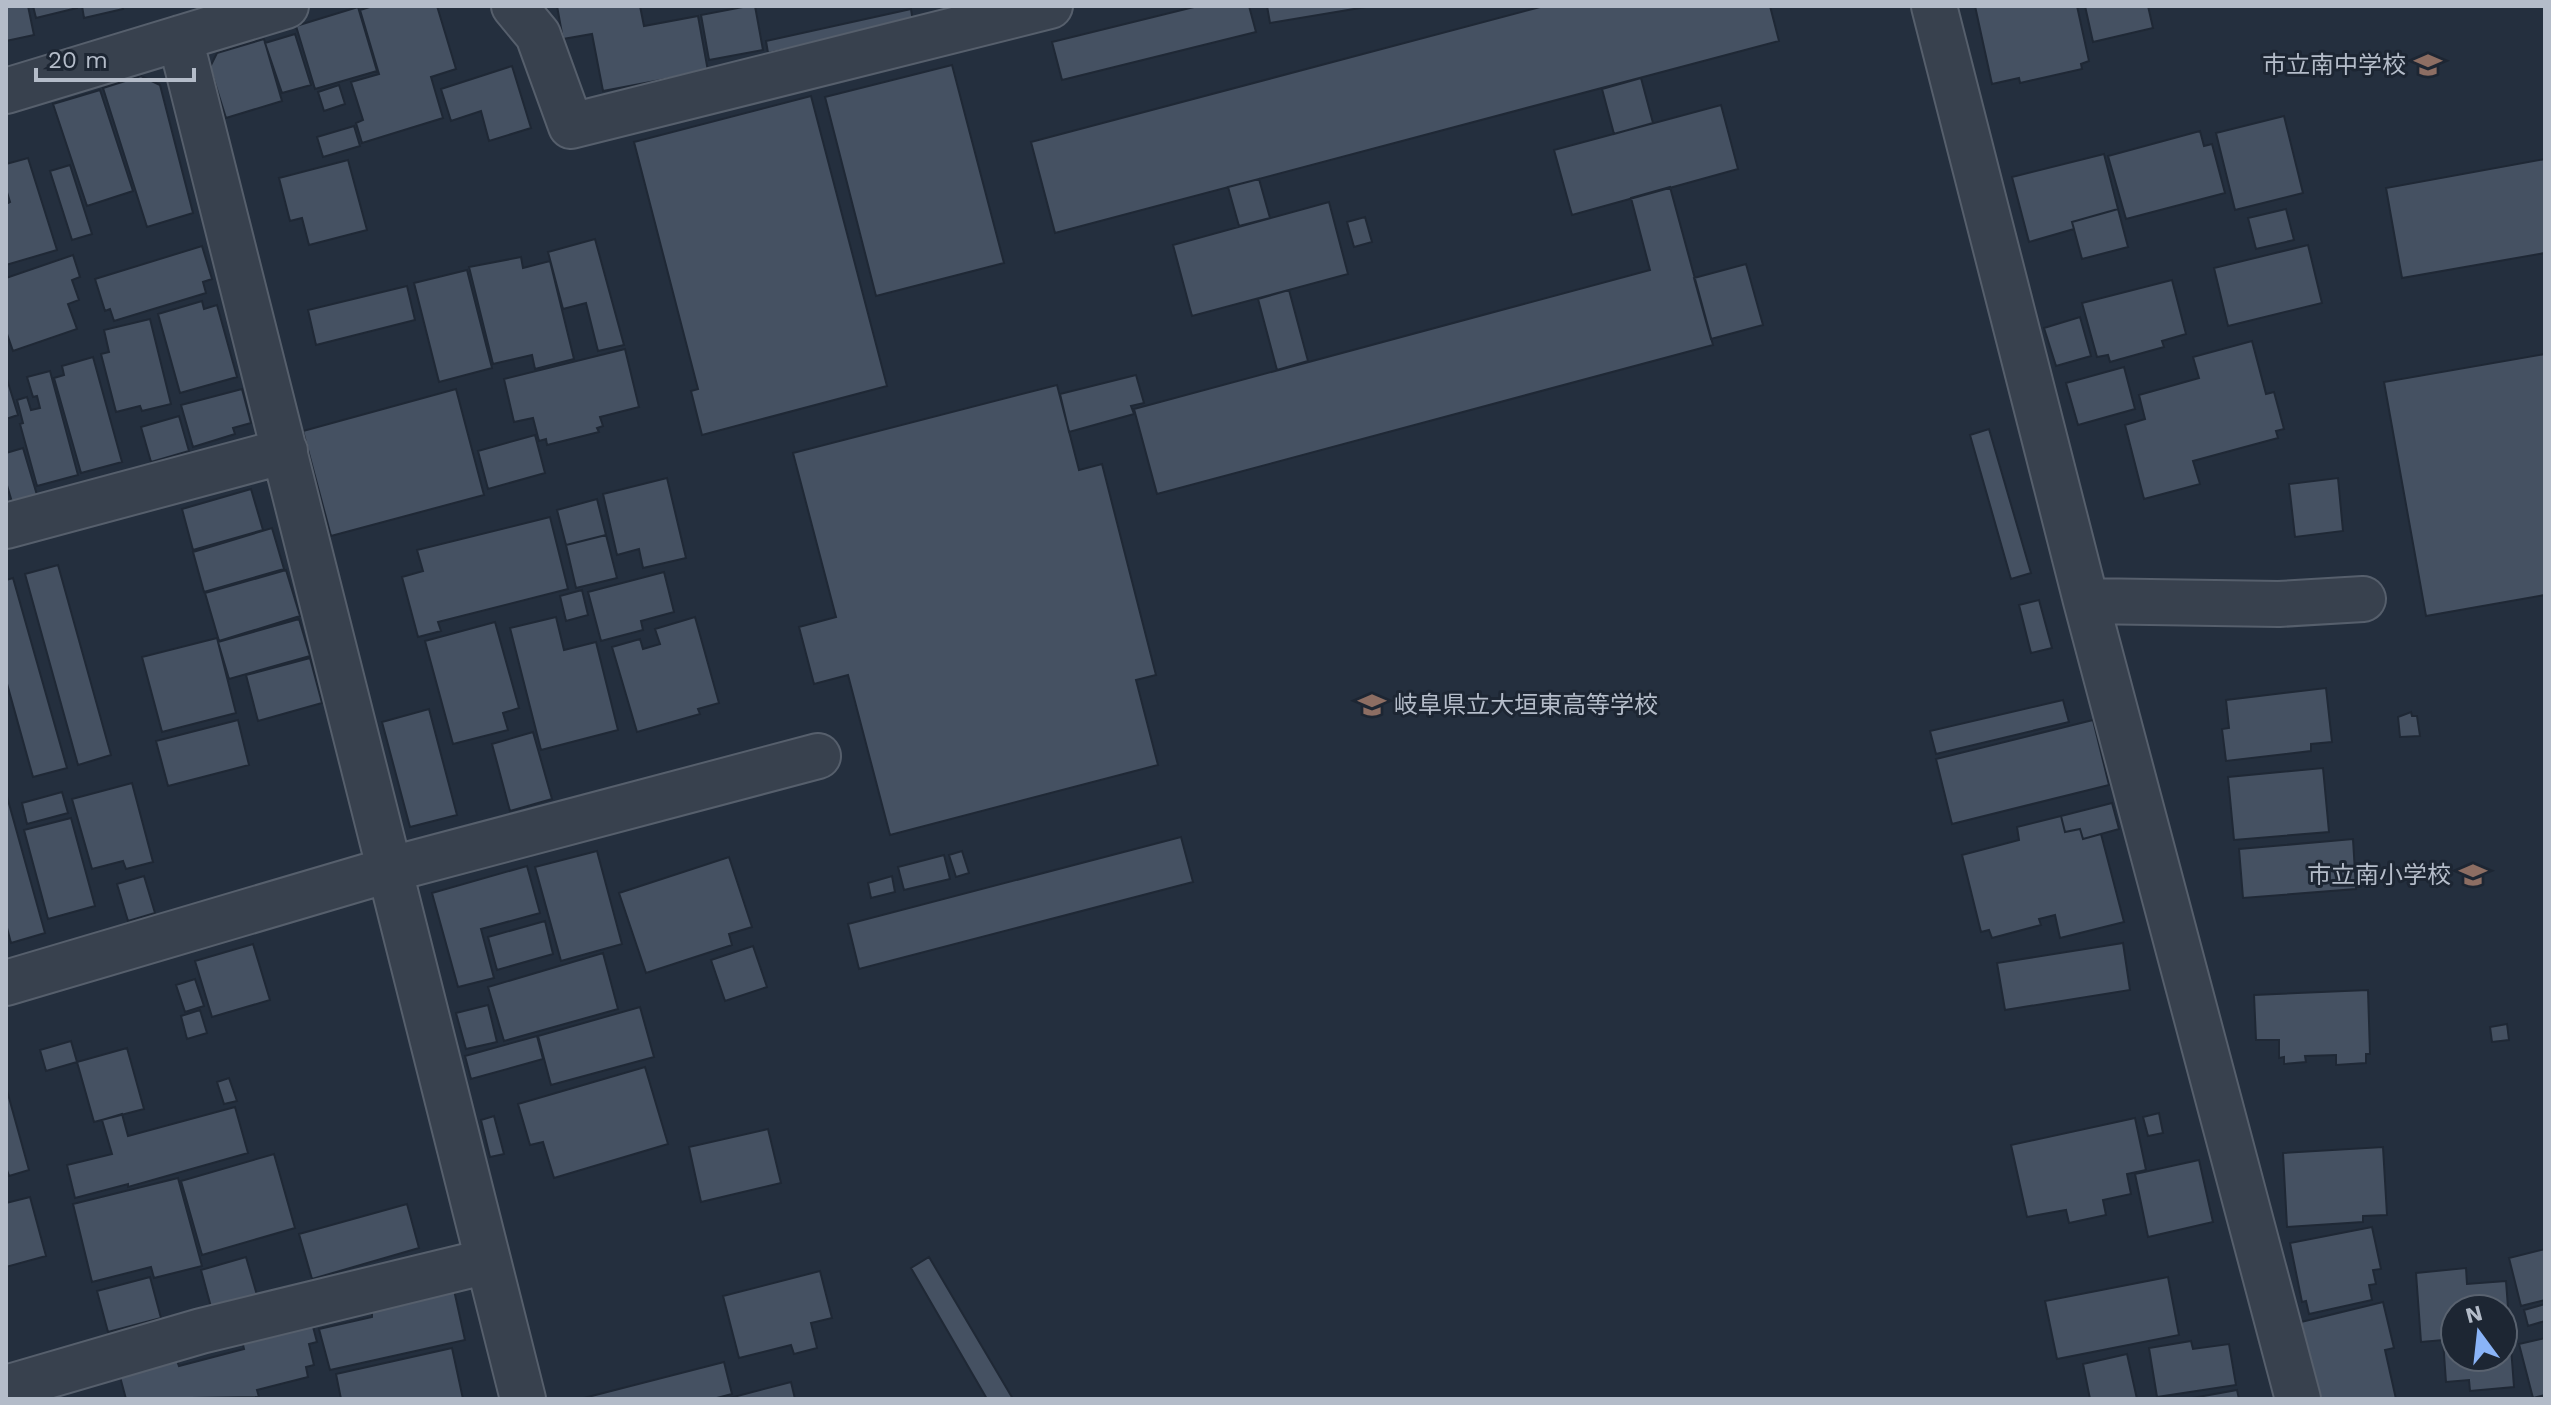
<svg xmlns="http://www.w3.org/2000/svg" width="2551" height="1405" font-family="'Work Sans','Noto Sans JP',sans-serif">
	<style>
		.building { fill: #455162; stroke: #1f2835; stroke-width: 2; fill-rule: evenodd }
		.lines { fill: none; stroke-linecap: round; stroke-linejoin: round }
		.street-casing { stroke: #565f6c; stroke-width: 48 }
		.street { stroke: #38414e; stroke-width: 44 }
		.labels { text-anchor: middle; stroke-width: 6; stroke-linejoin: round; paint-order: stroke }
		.poi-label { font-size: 24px; fill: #b4bcc9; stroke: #1d2633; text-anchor: end }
	</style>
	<rect width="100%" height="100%" fill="#242f3e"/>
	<path class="building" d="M6,6H28L34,35L6,41Z
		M33,6H77V8L36,18Z
		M82,6H122L123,9L84,18Z
		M373,6H437L456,69L431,77L443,118L362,143L356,123L363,120L351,82L379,74L360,10Z
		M557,6H640L644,26L698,16L708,71L603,91L592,34L563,39Z
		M748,6H755L763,50L709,60L701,15Z
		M1198,6H1249L1256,32L1062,80L1052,42Z
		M1267,6H1372L1270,23Z
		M1544,6H1770L1779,41L1055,233L1031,142Z
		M1975,6H2077L2089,61L2081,64L2082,69L2020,83L2019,78L1992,84Z
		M2085,6H2148L2153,28L2093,42Z
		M358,7L377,71L315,89L296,26Z
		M911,9L913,22L768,53L766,41Z
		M295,34L311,85L282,93L265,43Z
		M264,39L282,101L226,118L210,67L217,53Z
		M952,65L1004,263L876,296L825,97Z
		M512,66L531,128L489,141L481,111L451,121L441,89Z
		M141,76L160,85L193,213L147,227L103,88Z
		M1641,78L1653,123L1614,134L1602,89Z
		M339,85L345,104L324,111L318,92Z
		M100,90L133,191L87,206L53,104Z
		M811,96L887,386L702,435L691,391L698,389L634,142Z
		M1721,105L1738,169L1572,215L1554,150Z
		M2284,116L2303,193L2235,210L2216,133Z
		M354,126L360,146L323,157L317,137Z
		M2200,131L2204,146L2212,144L2225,193L2126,219L2108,156Z
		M2104,154L2118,209L2072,222L2074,229L2029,242L2012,177Z
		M28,158L57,250L6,265V204L10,202L6,189V164Z
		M2545,159V253L2402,278L2386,188Z
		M348,160L367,230L309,245L302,218L290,221L279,178Z
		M70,165L92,234L72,240L50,171Z
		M1259,179L1270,218L1239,226L1228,187Z
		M1670,187L1713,345L1157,494L1134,409L1650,270L1631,198Z
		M1329,202L1348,274L1192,316L1173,245Z
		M2118,209L2128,247L2082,259L2072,222Z
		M2286,209L2294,240L2256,249L2248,218Z
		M1365,217L1372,242L1354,247L1347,222Z
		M595,239L624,345L598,351L586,303L563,309L548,252Z
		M2308,245L2322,303L2228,326L2214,268Z
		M202,246L212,279L203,282L206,293L114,321L110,309L105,311L95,279Z
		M73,255L80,277L72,280L79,300L68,304L77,329L13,351L6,331V278Z
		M521,257L523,268L550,261L574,359L535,369L532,355L493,364L469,267Z
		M1746,264L1763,325L1711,339L1694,278Z
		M467,270L492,368L439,382L414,283Z
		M2172,280L2186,334L2162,341L2164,347L2110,362L2108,355L2097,357L2082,303Z
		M407,286L415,320L316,345L308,310Z
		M1289,290L1308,361L1277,370L1258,299Z
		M202,301L204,309L217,305L237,377L180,393L158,314Z
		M2080,317L2091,356L2056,366L2044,328Z
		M150,319L171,404L142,411L140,406L116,412L101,354L109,352L104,330Z
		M2252,341L2266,394L2274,392L2284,429L2276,431L2278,438L2193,461L2200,484L2144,499L2125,425L2145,419L2139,395L2199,378L2193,357Z
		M625,349L639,407L600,417L603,426L597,428L599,432L547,445L546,439L539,441L533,418L514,422L504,379Z
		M2545,354V595L2426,616L2384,382Z
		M93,357L122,462L81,473L54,378L64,375L62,366Z
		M2124,367L2135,409L2078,425L2066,383Z
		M50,371L78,475L37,486L20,424L23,423L17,400L27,397L31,410L40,408L37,396L33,397L27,377Z
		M1136,375L1144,403L1131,406L1134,414L1069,432L1060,394Z
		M6,376L18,415L6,419Z
		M1057,385L1079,470L1102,464L1156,675L1136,680L1158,765L890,835L848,675L814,684L799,627L836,617L793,453Z
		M242,389L251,423L233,428L235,434L193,447L181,405Z
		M456,389L484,495L331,536L303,431Z
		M179,416L189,451L151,462L141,427Z
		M1989,429L2031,573L2011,579L1970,435Z
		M535,435L545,473L488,489L478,451Z
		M23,448L37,495L12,502L6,482V453Z
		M667,478L686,558L643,568L639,549L617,555L603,494Z
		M2338,478L2343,531L2295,537L2289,484Z
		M251,489L263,530L193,550L182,509Z
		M597,499L606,535L566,545L557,510Z
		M550,517L568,589L438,622L441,631L418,637L402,577L423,571L417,550Z
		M272,528L284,569L204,592L193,552Z
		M606,535L617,578L576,588L566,545Z
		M58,565L111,755L78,765L25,574Z
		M286,570L300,616L219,641L205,593Z
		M664,572L674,612L641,621L643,630L601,641L588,592Z
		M13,578L67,768L33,777L6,680V580Z
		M582,590L588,615L566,621L560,596Z
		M2039,600L2052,648L2031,653L2019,605Z
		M556,617L564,650L596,642L618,730L541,750L510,628Z
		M695,617L719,703L698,709L700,714L637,732L612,647L640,639L643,649L660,644L655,629Z
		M299,619L310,656L229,679L218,642Z
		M495,622L519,708L503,713L508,730L453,744L425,641Z
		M217,638L236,713L162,732L142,657Z
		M310,658L322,703L258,721L246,675Z
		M2326,688L2332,742L2311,744V751L2226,761L2222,729L2229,728L2226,700Z
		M2063,700L2069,722L1936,754L1930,731Z
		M429,709L457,815L410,827L382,722Z
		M2411,712L2412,716H2417L2420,736L2400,737L2398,717Z
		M238,720L249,765L168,786L156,741Z
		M2093,720L2109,785L1952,824L1936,759Z
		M533,732L552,799L510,811L492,744Z
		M2323,768L2329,832L2234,840L2228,777Z
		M132,783L153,862L126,869L123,861L92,869L72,799Z
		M62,792L68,813L27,824L22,803Z
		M6,793L45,933L11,943L6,924Z
		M2112,803L2119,829L2083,839L2080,829L2065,832L2061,816Z
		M2061,816L2065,832L2080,829L2083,839L2101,834L2124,922L2060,938L2055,915L2039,919L2041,925L1992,938L1989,930L1981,932L1962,855L2019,840L2017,827Z
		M71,818L95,906L48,919L24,830Z
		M1181,837L1193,882L859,969L848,924Z
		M2353,839L2356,889L2243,898L2239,849Z
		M597,851L622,944L561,961L535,867Z
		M962,851L969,873L956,877L949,855Z
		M944,855L950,879L904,890L898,867Z
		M729,857L752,927L729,934L732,945L646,973L619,893Z
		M527,866L540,913L481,929L494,978L458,987L432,893Z
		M144,876L155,913L128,921L117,884Z
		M892,876L895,892L871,898L868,883Z
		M545,921L553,954L497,970L488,937Z
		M2123,943L2130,990L2005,1010L1997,963Z
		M253,944L270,1000L212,1017L195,961Z
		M753,946L767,987L725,1001L711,960Z
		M603,953L618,1009L504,1041L488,987Z
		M195,979L204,1006L185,1012L176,985Z
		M2368,990L2370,1054H2366V1063L2336,1065V1055L2305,1056L2306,1062L2284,1064V1057L2279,1058V1040H2256L2254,995Z
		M488,1005L497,1042L466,1049L456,1013Z
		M640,1007L654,1057L551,1085L538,1036Z
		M200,1010L207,1033L187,1039L181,1016Z
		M2507,1024L2509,1040L2492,1042L2490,1027Z
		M537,1036L543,1059L471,1079L465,1056Z
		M71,1041L77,1062L46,1071L40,1050Z
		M127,1048L144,1109L94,1122L77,1062Z
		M645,1067L668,1144L554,1178L543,1142L530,1145L518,1104Z
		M229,1078L237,1101L224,1104L217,1082Z
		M6,1087L29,1170L9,1176L6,1167Z
		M235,1107L248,1153L128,1187V1184L75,1198L67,1165L112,1154L102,1120L122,1114L128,1136Z
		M2159,1113L2163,1133L2148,1136L2143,1117Z
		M494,1116L504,1154L490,1157L481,1120Z
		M2135,1118L2146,1170L2127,1174L2131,1194L2103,1200L2106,1215L2069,1223L2066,1210L2027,1217L2011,1145Z
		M768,1129L781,1183L701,1202L689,1147Z
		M2383,1147L2387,1215L2363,1216V1222L2287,1227L2283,1153Z
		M274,1154L295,1228L202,1255L181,1181Z
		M2199,1160L2213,1222L2148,1237L2135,1174Z
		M178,1178L202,1266L154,1278L151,1267L92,1282L73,1204Z
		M30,1197L46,1256L6,1267V1203Z
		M407,1204L419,1248L312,1279L299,1234Z
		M2372,1227L2381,1269L2373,1270L2376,1284L2369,1285L2372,1300L2309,1314L2306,1301L2302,1302L2290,1243Z
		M2545,1249V1300L2521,1306L2509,1258Z
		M246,1257L257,1295L211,1307L201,1270Z
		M929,1257L1013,1399H987L911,1268Z
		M2466,1268L2467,1284L2506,1281L2514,1387L2470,1391L2469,1380L2446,1382L2443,1340L2421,1342L2416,1273ZM2455,1309H2503V1357H2455Z
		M820,1271L832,1318L811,1323L817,1348L794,1354L791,1345L739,1358L723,1296Z
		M150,1277L161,1318L108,1332L97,1291Z
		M2168,1277L2179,1335L2057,1359L2045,1301Z
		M454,1290L465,1340L330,1370L319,1329L372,1317V1309Z
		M2383,1302L2394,1348L2385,1350L2396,1399H2319L2301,1322Z
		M2545,1304V1321L2528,1326L2524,1310Z
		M312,1323L317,1342L309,1344L314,1365L306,1367L308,1377L257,1390L259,1397L126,1399L119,1373L176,1358L179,1366L244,1349L242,1341Z
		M2545,1338V1395L2533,1398L2519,1344Z
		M2191,1341L2193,1349L2229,1344L2236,1385L2157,1397L2149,1348Z
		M452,1348L463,1399H341L336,1374Z
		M2127,1354L2137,1399H2090L2083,1364Z
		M724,1362L732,1394L713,1399H580Z
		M791,1382L795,1399H726Z
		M2237,1390L2239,1399H2187Z"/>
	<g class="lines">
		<g class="street-casing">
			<path id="street" d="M514,6L538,35L571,126L1050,6
				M1934,6L2086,601L2298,1399
				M180,38L523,1399
				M6,91L286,6
				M6,526L285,451
				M2086,601L2279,604L2363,599
				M6,983L388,870L818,756
				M6,1388L201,1331L488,1261"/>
		</g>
		<use href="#street" class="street"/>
	</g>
	<defs>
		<g id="school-bare" transform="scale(2.16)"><path d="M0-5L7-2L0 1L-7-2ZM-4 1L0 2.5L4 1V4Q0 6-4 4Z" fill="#8d6e63" stroke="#1d2633" stroke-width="2.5" paint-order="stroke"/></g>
	</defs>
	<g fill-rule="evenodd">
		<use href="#school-bare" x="2428" y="65"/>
		<use href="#school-bare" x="1372" y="705"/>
		<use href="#school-bare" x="2473" y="875"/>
	</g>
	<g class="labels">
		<g class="poi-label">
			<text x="2406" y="73">市立南中学校</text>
			<text x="1394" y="713" text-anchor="start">岐阜県立大垣東高等学校</text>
			<text x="2451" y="883">市立南小学校</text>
		</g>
	</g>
	<rect width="2551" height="1405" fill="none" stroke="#b4bcc9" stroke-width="16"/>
	<g transform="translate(2479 1333) rotate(345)"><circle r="38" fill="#1d2633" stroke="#59626f" stroke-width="2"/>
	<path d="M0-6L14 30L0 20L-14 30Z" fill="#8ab4f8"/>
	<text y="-12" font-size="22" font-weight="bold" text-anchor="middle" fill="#b4bcc9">N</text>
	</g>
	<path d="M36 68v12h158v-12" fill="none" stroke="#b4bcc9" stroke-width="4"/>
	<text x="48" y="68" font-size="24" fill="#b4bcc9" stroke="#1d2633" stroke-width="6" paint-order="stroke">20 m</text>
</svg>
